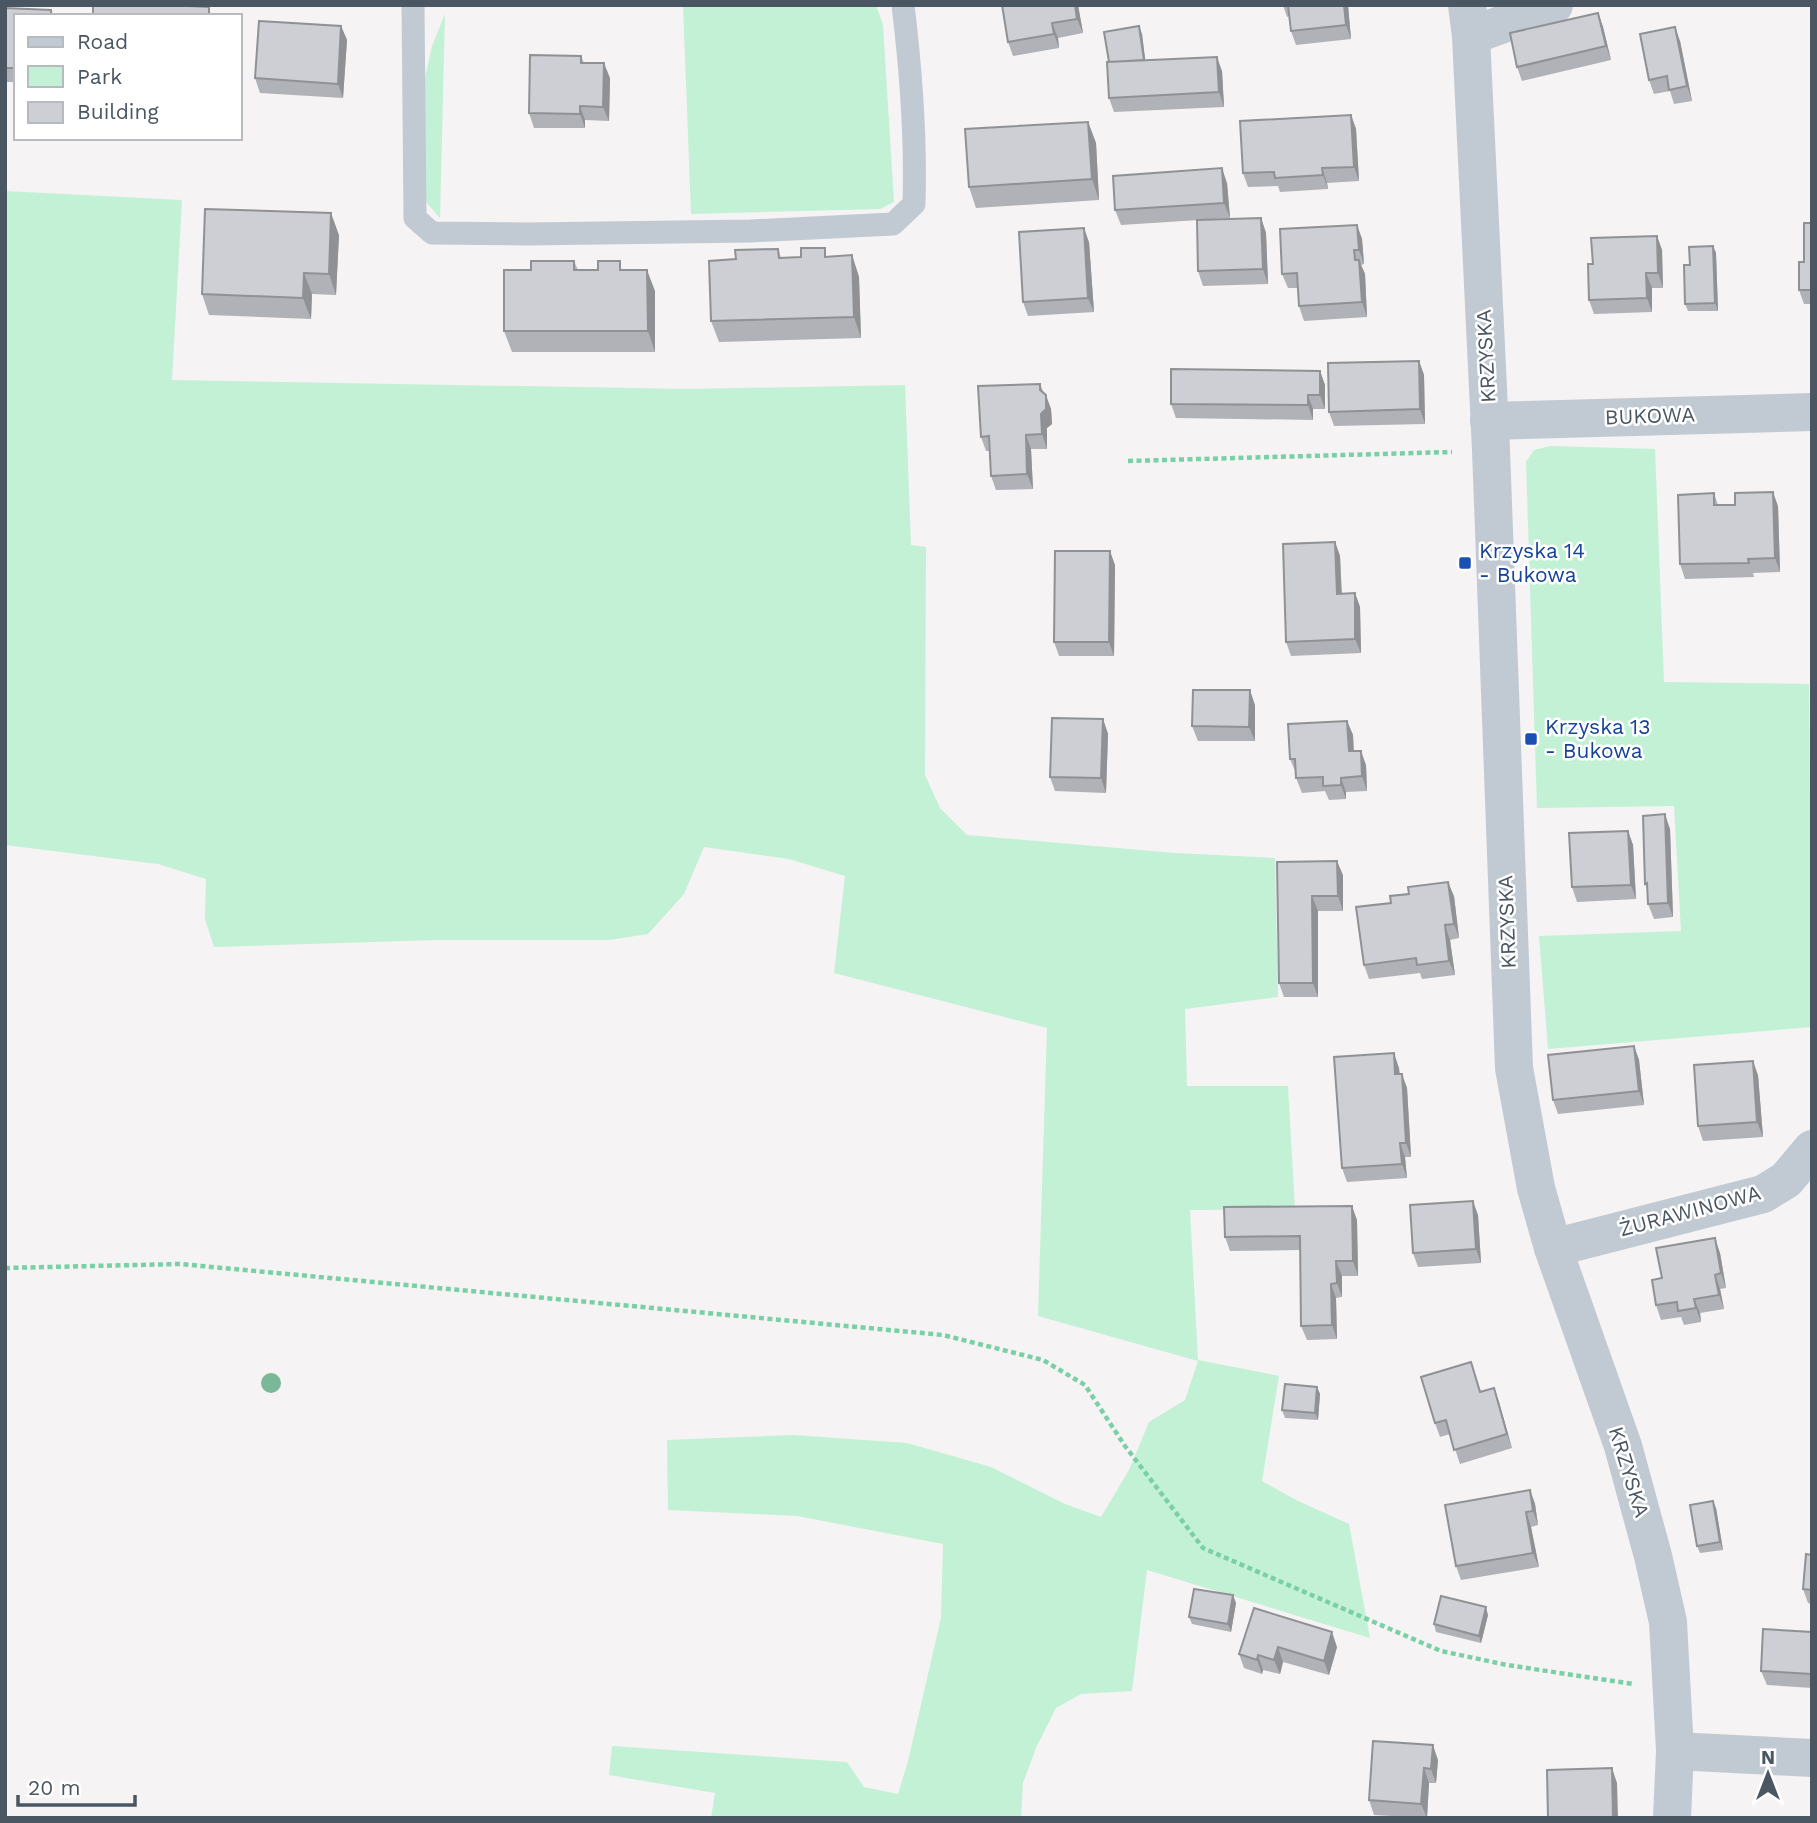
<svg xmlns="http://www.w3.org/2000/svg" width="1817" height="1823" font-family="'Work Sans',sans-serif">
	<style>
		.green { fill: #c3f1d5 }
		.lines { fill: none; stroke-linecap: round; stroke-linejoin: round }
		.path { stroke: #7ad0a6; stroke-width: 4.5; stroke-dasharray: 5 3.5; stroke-linecap: butt }
		.service { stroke: #c1cad2; stroke-width: 23 }
		.minor { stroke: #c1cad2; stroke-width: 38 }
		.tertiary { stroke: #c1cad2; stroke-width: 38 }
		.tree { fill: #7bb799 }
		.wall { fill: #b0b2b7 }
		.shaded-wall { fill: #909195 }
		.building { fill: #cdcfd5; stroke: #909195; stroke-width: 2 }
		.transit-dot { fill: #1a4fb4; stroke: #fff; stroke-width: 2.5 }
		.labels { text-anchor: middle; stroke-width: 5; stroke-linejoin: round; paint-order: stroke }
		.street-label { font-size: 21px; fill: #4a5661; stroke: #fff }
		.transit-label { font-size: 21px; fill: #164399; stroke: #fff; text-anchor: start }
	</style>
	<rect width="100%" height="100%" fill="#f5f3f3"/>
	<path class="green" d="M683,5H876L883,25L894,202L880,209L691,214Z
		M445,14L440,218L427,203L423,186V87L432,46Z
		M5,191L182,200L172,380L688,389L905,385L911,545L926,547L925,775L940,808L967,835L1175,853L1275,858L1278,997L1185,1009L1187,1086H1288L1295,1209L1190,1210L1198,1360L1279,1376L1262,1481L1296,1500L1349,1524L1370,1638L1147,1570L1132,1691L1081,1694L1056,1708L1036,1748L1023,1783L1021,1818H711L715,1793L609,1775L612,1746L847,1762L864,1787L898,1794L908,1761L941,1618L943,1544L797,1516L668,1510L667,1440L793,1435L907,1443L991,1467L1065,1504L1101,1517L1129,1470L1149,1422L1185,1400L1198,1361L1038,1316L1047,1028L834,973L845,876L789,859L704,847L684,894L648,934L609,940H435L214,947L205,919L206,879L158,864L5,845Z
		M1550,446L1655,449L1664,682L1809,684L1812,1027L1548,1049L1539,936L1681,931L1674,806L1537,808L1526,462L1534,450Z"/>
	<g class="lines">
		<path class="path" d="M1128,461L1452,452
			M5,1268L180,1264L943,1335L1043,1360L1085,1385L1125,1446L1203,1548L1441,1651L1507,1665L1633,1684"/>
		<path class="service" d="M413,5L415,218L432,233L527,234L751,231L893,224L914,204C916,138 911,71 903,5"/>
		<path class="minor" d="M1471,36L1554,5
			M1489,421L1812,412
			M1553,1248L1763,1194L1786,1180L1812,1149
			M1675,1751L1812,1758"/>
		<path class="tertiary" d="M1467,5L1471,36L1491,450L1514,1068L1536,1188L1553,1248L1623,1446L1653,1556L1668,1622L1675,1751L1672,1818"/>
	</g>
	<circle class="tree" cx="271" cy="1383" r="10"/>
	<path class="wall" d="M1078,5L1083,33L1058,38L1059,48L1013,56L1008,42Z
		M1283,5H1348L1351,39L1296,45L1291,31L1289,16L1287,17Z
		M5,8L51,10L54,16H16V82H5Z
		M1598,13L1603,27L1611,60L1522,81L1517,67Z
		M341,26L347,40L343,98L260,93L255,78Z
		M1142,34L1145,60L1222,71L1224,107L1114,112L1109,98V62Z
		M1680,41L1692,101L1674,104L1670,91L1654,94L1649,80Z
		M581,56L584,63L610,78L609,121L585,120V128H534L529,113Z
		M1351,115L1356,129L1359,181L1327,183L1328,189L1280,192L1278,186L1248,187L1243,173Z
		M1088,122L1096,143L1099,200L976,208L969,187Z
		M1227,183L1230,218L1121,225L1115,210Z
		M1261,218L1266,233L1268,284L1203,286L1198,271Z
		M1812,223V304H1804L1799,290Z
		M1357,225L1362,239L1364,264L1361,265L1365,274L1367,317L1304,321L1299,306L1298,288H1288L1282,274Z
		M339,235L336,295L312,294L311,319L209,315L202,294Z
		M1657,236L1662,250L1663,288H1652V312L1594,314L1589,300L1593,264Z
		M1089,242L1094,312L1028,316L1023,302Z
		M1713,246L1716,253L1718,311H1688L1685,304L1690,265Z
		M778,249L781,258L852,255L859,277L861,338L719,342L711,321Z
		M574,261L578,270H624L655,291V352H512L504,331Z
		M1419,361L1424,375L1425,424L1334,426L1329,412Z
		M1320,371L1325,385V409H1313V420L1176,418L1171,404Z
		M1040,384L1051,409L1052,424L1047,428V449H1031L1033,489L996,490L991,476L990,451H986L981,437Z
		M1714,493L1718,505L1778,506L1780,572L1753,573L1754,577L1685,579L1680,564Z
		M1335,542L1340,556L1342,594L1355,593L1360,607L1361,653L1291,656L1286,642Z
		M1115,565L1114,656H1059L1054,642Z
		M1255,705V741H1198L1192,726Z
		M1103,719L1108,734L1106,793L1055,791L1050,777Z
		M1347,721L1353,735L1354,751L1366,765L1367,791L1346,792V799L1329,800L1325,791L1302,793L1296,778V773L1290,759Z
		M1670,829L1673,917L1654,919L1648,904V891L1645,884Z
		M1628,831L1633,845L1636,899L1577,902L1572,887Z
		M1277,862L1343,875V911H1318V997H1284L1279,983Z
		M1454,896L1459,938L1450,940L1455,975L1422,979L1420,973L1369,979L1364,965Z
		M1634,1046L1639,1060L1644,1105L1558,1114L1553,1100Z
		M1399,1068L1400,1074L1407,1088L1411,1157H1405L1407,1178L1347,1182L1342,1168Z
		M1758,1075L1763,1137L1703,1141L1698,1126Z
		M1478,1215L1481,1263L1418,1267L1413,1253Z
		M1357,1220L1358,1276H1342V1297L1336,1298L1337,1339L1307,1340L1301,1326L1300,1250L1230,1251L1225,1237Z
		M1720,1253L1726,1288L1720,1289L1724,1309L1700,1313L1701,1322L1684,1325L1681,1317L1661,1320L1656,1305L1662,1278Z
		M1471,1362L1481,1392L1494,1388L1512,1448L1460,1464L1450,1434L1440,1437L1435,1423Z
		M1317,1387L1320,1394L1318,1420L1285,1418L1282,1410Z
		M1530,1490L1535,1504L1538,1525L1531,1527L1539,1567L1461,1580L1456,1566Z
		M1716,1508L1723,1550L1700,1553L1697,1546Z
		M1812,1555V1604L1808,1603L1803,1589Z
		M1236,1603L1231,1632L1192,1624L1189,1617Z
		M1254,1608L1337,1647L1329,1675L1283,1662L1280,1674L1263,1670L1262,1674L1244,1668L1239,1654Z
		M1488,1615L1481,1643L1436,1632L1434,1624Z
		M1812,1632V1688L1767,1685L1761,1671Z
		M1438,1760L1436,1783H1429L1427,1818L1374,1815L1369,1800Z"/>
	<path class="shaded-wall" d="M1075,5H1078L1083,33L1077,19Z
		M1344,5H1348L1351,39L1346,25Z
		M1598,13L1603,27L1611,60L1606,46Z
		M1052,23L1058,38L1059,48L1054,34Z
		M341,26L347,40L343,98L338,84Z
		M1139,26L1142,34L1147,74L1145,67Z
		M1675,27L1680,41L1692,101L1687,86Z
		M1217,57L1222,71L1224,107L1219,92Z
		M604,63L610,78L609,121L603,107Z
		M580,106L585,120V128L580,114Z
		M1351,115L1356,129L1359,181L1354,167Z
		M1088,122L1096,143L1099,200L1092,179Z
		M1222,168L1227,183L1230,218L1224,203Z
		M1322,168L1327,183L1328,189L1323,175Z
		M331,213L339,235L336,295L329,274Z
		M1261,218L1266,233L1268,284L1263,269Z
		M1357,225L1362,239L1364,264L1359,250Z
		M1084,228L1089,242L1094,312L1088,298Z
		M1657,236L1662,250L1663,288L1658,273Z
		M1713,246L1716,253L1718,311L1715,303Z
		M852,255L859,277L861,338L854,317Z
		M1359,260L1365,274L1367,317L1362,302Z
		M647,270L655,291V352L648,331Z
		M304,273L312,294L311,319L303,298Z
		M1646,273L1652,288V312L1647,298Z
		M1419,361L1424,375L1425,424L1420,409Z
		M1320,371L1325,385V409L1320,395Z
		M1046,395L1051,409L1052,424L1047,428V449L1042,434L1041,414Z
		M1308,395L1313,409V420L1308,405Z
		M1026,435L1031,449L1033,489L1027,474Z
		M1773,492L1778,506L1780,572L1775,558Z
		M1335,542L1340,556L1342,608L1337,594Z
		M1110,551L1115,565L1114,656L1109,642Z
		M1355,593L1360,607L1361,653L1355,639Z
		M1250,690L1255,705V741L1249,727Z
		M1103,719L1108,734L1106,793L1101,778Z
		M1347,721L1353,735L1354,765L1349,751Z
		M1361,751L1366,765L1367,791L1362,776Z
		M1341,778L1346,792V799L1341,785Z
		M1665,814L1670,829L1673,917L1668,903Z
		M1628,831L1633,845L1636,899L1631,885Z
		M1337,861L1343,875V911L1338,896Z
		M1448,882L1454,896L1459,938L1454,924Z
		M1312,896L1318,911V997L1313,983Z
		M1445,925L1450,940L1455,975L1449,961Z
		M1634,1046L1639,1060L1644,1105L1639,1091Z
		M1394,1053L1399,1068L1400,1089L1395,1074Z
		M1753,1061L1758,1075L1763,1137L1757,1122Z
		M1402,1074L1407,1088L1411,1157L1406,1143Z
		M1400,1143L1405,1157L1407,1178L1402,1164Z
		M1473,1201L1478,1215L1481,1263L1476,1249Z
		M1352,1206L1357,1220L1358,1276L1353,1261Z
		M1715,1238L1720,1253L1726,1288L1721,1273Z
		M1336,1261L1342,1276V1297L1337,1283Z
		M1715,1275L1720,1289L1724,1309L1719,1295Z
		M1331,1284L1336,1298L1337,1339L1332,1325Z
		M1694,1299L1700,1313L1701,1322L1696,1308Z
		M1317,1387L1320,1394L1318,1420L1315,1413Z
		M1494,1388L1499,1402L1512,1448L1507,1434Z
		M1530,1490L1535,1504L1538,1525L1533,1511Z
		M1713,1501L1716,1508L1723,1550L1720,1542Z
		M1526,1512L1531,1527L1539,1567L1533,1553Z
		M1233,1595L1236,1603L1231,1632L1228,1624Z
		M1486,1607L1488,1615L1481,1643L1479,1636Z
		M1332,1632L1337,1647L1329,1675L1324,1661Z
		M1278,1647L1283,1662L1280,1674L1274,1660Z
		M1258,1655L1263,1670L1262,1674L1257,1660Z
		M1433,1745L1438,1760L1436,1783L1431,1769Z
		M1424,1768L1429,1783L1427,1818L1421,1804Z
		M1612,1768L1617,1783L1618,1818H1613Z"/>
	<path class="building" d="M93,5H169L209,7V16H93Z
		M1002,5H1075L1077,19L1052,23L1054,34L1008,42Z
		M1288,5H1344L1346,25L1291,31Z
		M5,8L51,10V16H16V68H5Z
		M1598,13L1606,46L1517,67L1510,33Z
		M259,21L341,26L338,84L255,78Z
		M1139,26L1144,60L1109,62L1104,32Z
		M1675,27L1687,86L1669,90L1667,76L1649,80L1640,34Z
		M530,55L581,56V63H604L603,107L580,106V114L529,113Z
		M1217,57L1219,92L1109,98L1107,62Z
		M1351,115L1354,167L1322,168L1323,175L1275,178L1274,172L1243,173L1240,121Z
		M1088,122L1092,179L969,187L965,129Z
		M1222,168L1224,203L1115,210L1113,176Z
		M205,209L331,213L329,274L304,273L303,298L202,294Z
		M1261,218L1263,269L1198,271L1197,220Z
		M1804,223H1812V290H1799V262H1804Z
		M1357,225L1359,250H1354L1355,260H1359L1362,302L1299,306L1297,273L1282,274L1280,229Z
		M1084,228L1088,298L1023,302L1019,232Z
		M1657,236L1658,273H1646L1647,298L1589,300L1588,264H1593L1591,238Z
		M1713,246L1715,303L1685,304L1684,265H1690L1689,247Z
		M801,248H825V257L852,255L854,317L711,321L709,261L736,259L735,250L778,249L779,258L801,257Z
		M531,261H574V270H598V261H620V270H647L648,331H504V270H531Z
		M1419,361L1420,409L1329,412L1328,363Z
		M1171,369L1320,371V395H1308V405L1171,404Z
		M1040,384V390L1046,395V409L1041,414L1042,434L1026,435L1027,474L991,476L989,436L981,437L978,386Z
		M1773,492L1775,558L1748,559L1749,563L1680,564L1678,495L1714,493V505H1735V493Z
		M1335,542L1337,594L1355,593V639L1286,642L1283,544Z
		M1055,551H1110L1109,642H1054Z
		M1193,690H1250L1249,727L1192,726Z
		M1052,718L1103,719L1101,778L1050,777Z
		M1347,721L1349,751H1361L1362,776L1341,778V785L1323,786V777L1296,778L1295,759H1290L1288,724Z
		M1665,814L1668,903L1648,904L1647,883L1645,884L1643,816Z
		M1628,831L1631,885L1572,887L1569,833Z
		M1337,861L1338,896H1312L1313,983H1279L1277,862Z
		M1448,882L1454,924L1445,925L1449,961L1417,965L1416,958L1364,965L1356,907L1391,903L1390,896L1409,894L1408,887Z
		M1634,1046L1639,1091L1553,1100L1548,1055Z
		M1394,1053L1395,1074H1402L1404,1108L1406,1143H1400L1402,1164L1342,1168L1334,1057Z
		M1753,1061L1757,1122L1698,1126L1694,1065Z
		M1473,1201L1476,1249L1413,1253L1410,1205Z
		M1352,1206L1353,1261H1336L1337,1283L1331,1284L1332,1325L1301,1326L1300,1236L1225,1237L1224,1207Z
		M1715,1238L1721,1273L1715,1275L1719,1295L1694,1299L1696,1308L1678,1311L1677,1302L1656,1305L1652,1280L1662,1278L1656,1248Z
		M1471,1362L1480,1392L1494,1388L1507,1434L1454,1450L1446,1420L1435,1423L1421,1377Z
		M1285,1384L1317,1387L1315,1413L1282,1410Z
		M1530,1490L1533,1511L1526,1512L1533,1553L1456,1566L1445,1505Z
		M1713,1501L1720,1542L1697,1546L1690,1505Z
		M1806,1554L1812,1555V1590L1803,1589Z
		M1194,1589L1233,1595L1228,1624L1189,1617Z
		M1441,1596L1486,1607L1479,1636L1434,1624Z
		M1254,1608L1332,1632L1324,1661L1278,1647L1274,1660L1258,1655L1257,1660L1239,1654Z
		M1763,1629L1812,1632V1674L1761,1671Z
		M1373,1741L1433,1745L1431,1769L1424,1768L1421,1804L1369,1800Z
		M1612,1768L1613,1818H1548L1547,1770Z"/>
	<g class="transit-dot">
		<rect x="1458" y="556" width="14" height="14" rx="3.5"/>
		<rect x="1524" y="732" width="14" height="14" rx="3.5"/>
	</g>
	<g class="labels">
		<g class="street-label">
			<text transform="translate(1486 356) rotate(-93)" y="7">KRZYSKA</text>
			<text transform="translate(1650 416) rotate(-2)" y="7">BUKOWA</text>
			<text transform="translate(1507 922) rotate(-92)" y="7">KRZYSKA</text>
			<text transform="translate(1690 1211) rotate(-15)" y="7">ŻURAWINOWA</text>
			<text transform="translate(1629 1472) rotate(73)" y="7">KRZYSKA</text>
		</g>
		<g class="transit-label">
			<text x="1479" y="558">Krzyska 14<tspan x="1479" dy="24">- Bukowa</tspan></text>
			<text x="1545" y="734">Krzyska 13<tspan x="1545" dy="24">- Bukowa</tspan></text>
		</g>
	</g>
	<rect width="1817" height="1823" fill="none" stroke="#4a5661" stroke-width="14"/>
	<rect x="14" y="14" width="228" height="126" fill="#ffffff" stroke="#b7bbc0" stroke-width="2"/>
	<rect x="28" y="37" width="35" height="10" fill="#c1cad2" stroke="#b7bbc0" stroke-width="2"/>
	<text x="77" y="49" font-size="21" fill="#4a5661">Road</text>
	<rect x="28" y="66" width="35" height="21" fill="#c3f1d5" stroke="#b7bbc0" stroke-width="2"/>
	<text x="77" y="84" font-size="21" fill="#4a5661">Park</text>
	<rect x="28" y="102" width="35" height="21" fill="#cdcfd5" stroke="#b7bbc0" stroke-width="2"/>
	<text x="77" y="119" font-size="21" fill="#4a5661">Building</text>
	<g transform="translate(1768 1774)" stroke="#ffffff" stroke-width="5" paint-order="stroke">
	<path d="M0-5L12 26L0 18L-12 26Z" fill="#4a5661"/>
	<text y="-10" font-size="19" font-weight="bold" text-anchor="middle" fill="#4a5661">N</text>
	</g>
	<path d="M18 1795v10h117v-10" fill="none" stroke="#4a5661" stroke-width="3.5"/>
	<text x="28" y="1795" font-size="21" fill="#4a5661" stroke="#ffffff" stroke-width="5" paint-order="stroke">20 m</text>
</svg>
